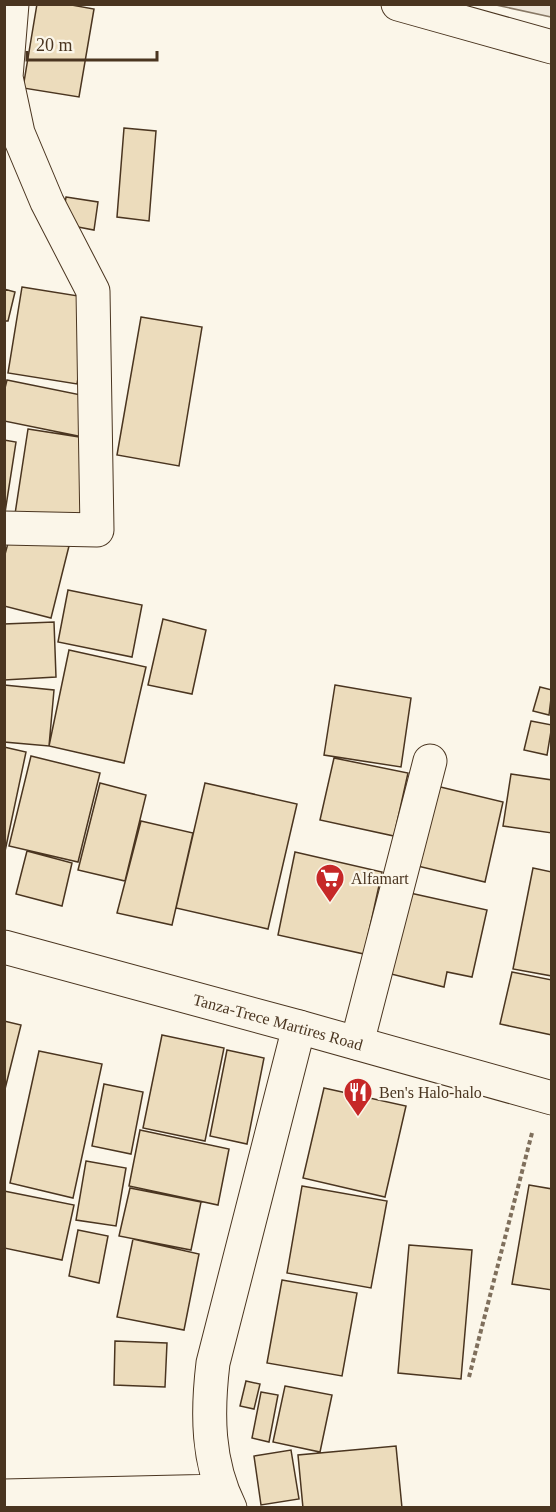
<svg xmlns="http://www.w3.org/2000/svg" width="556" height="1512" font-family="Georgia,serif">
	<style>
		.green { fill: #ede6d9; stroke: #887966; stroke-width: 1.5 }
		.building { fill: #ecdcbc; stroke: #4a3520; stroke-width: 1.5 }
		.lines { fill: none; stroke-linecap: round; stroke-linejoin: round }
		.minor-casing { stroke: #4a3520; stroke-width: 35 }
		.primary-casing { stroke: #4a3520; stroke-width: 35 }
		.path { stroke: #7f6f5c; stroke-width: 4; stroke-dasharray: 4.5 3; stroke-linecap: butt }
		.minor { stroke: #fbf6e9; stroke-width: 33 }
		.primary { stroke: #fbf6e9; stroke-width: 33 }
		.labels { text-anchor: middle; stroke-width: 4.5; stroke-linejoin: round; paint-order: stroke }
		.poi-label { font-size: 16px; fill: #4a3520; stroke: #fbf6e9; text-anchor: start }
		.street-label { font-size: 16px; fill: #4a3520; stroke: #fbf6e9 }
	</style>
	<rect width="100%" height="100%" fill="#fbf6e9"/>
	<path class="green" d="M496,5H551V17Z"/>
	<path class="building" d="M37,4H66L94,9L79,97L23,88Z
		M124,128L156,131L149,221L117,217Z
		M66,197L98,202L94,230L62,224Z
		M22,287L91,298L77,384L8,373Z
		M4,289L15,292L8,321H4Z
		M141,317L202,327L179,466L117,455Z
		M7,380L91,397L83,437L4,421V392Z
		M28,429L92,439L79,524L15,514Z
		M4,440L16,442L4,519Z
		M11,532L69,546L51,618L4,606V558Z
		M68,590L142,605L132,657L58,642Z
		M163,619L206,630L192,694L148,685Z
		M54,622L56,677L4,680V624Z
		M69,650L146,667L124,763L49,746Z
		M4,685L54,690L49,746L4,742Z
		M335,685L411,698L401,767L324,755Z
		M540,687L552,690L549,715L533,711Z
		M531,721L552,725L547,755L524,750Z
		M4,747L26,752L4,856Z
		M31,756L100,773L78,862L9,846Z
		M334,758L408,773L394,836L320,820Z
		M511,774L552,780V833L503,826Z
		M100,783L146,795L125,881L78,870Z
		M205,783L297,804L268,929L176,908Z
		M428,784L503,802L485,882L409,864Z
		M141,821L193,833L172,925L117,913Z
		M27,851L72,863L62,906L16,894Z
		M295,852L382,872L364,954L278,935Z
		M533,868L552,872V976L513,969Z
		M401,891L487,910L472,977L447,972L444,987L391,974Z
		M512,972L552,980V1035L500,1024Z
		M4,1021L21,1025L4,1093Z
		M162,1035L224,1048L205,1141L143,1128Z
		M227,1050L264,1058L247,1144L210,1136Z
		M39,1051L102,1064L73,1198L10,1183Z
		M104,1084L143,1092L131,1154L92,1146Z
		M324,1088L406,1106L385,1197L303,1178Z
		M140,1130L229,1149L218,1205L129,1186Z
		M86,1161L126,1168L116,1226L76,1220Z
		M529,1185L552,1189V1290L512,1284Z
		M302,1186L387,1201L371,1288L287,1273Z
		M130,1188L201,1202L191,1250L119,1236Z
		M4,1191L74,1205L62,1260L4,1248Z
		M78,1230L108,1236L99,1283L69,1276Z
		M133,1239L199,1254L184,1330L117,1317Z
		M409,1245L472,1250L461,1379L398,1373Z
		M282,1280L357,1293L342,1376L267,1363Z
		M115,1341L167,1343L165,1387L114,1385Z
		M246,1381L260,1384L254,1409L240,1406Z
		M285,1386L332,1395L320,1452L273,1442Z
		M261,1392L278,1395L269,1442L252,1438Z
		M396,1446L402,1508H303L298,1455Z
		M291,1450L299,1499L261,1505L254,1456Z"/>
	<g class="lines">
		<g class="minor-casing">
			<path id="minor" d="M398,4L552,47
				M4,528L97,530L93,291L47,202L18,133L6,77L12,4
				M357,1043L430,761
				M4,1496L222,1491
				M230,1508C207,1462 207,1413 213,1363L299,1027"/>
		</g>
		<g class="primary-casing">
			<g id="primary">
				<path id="s1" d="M4,947L299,1027L552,1098"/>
			</g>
		</g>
		<path class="path" d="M469,1377L532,1133"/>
		<use href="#minor" class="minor"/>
		<use href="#primary" class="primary"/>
	</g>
	<defs>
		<g id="supermarket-pin" transform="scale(1.5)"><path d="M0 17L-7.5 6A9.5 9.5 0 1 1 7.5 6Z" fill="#c62828" stroke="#fbf6e9"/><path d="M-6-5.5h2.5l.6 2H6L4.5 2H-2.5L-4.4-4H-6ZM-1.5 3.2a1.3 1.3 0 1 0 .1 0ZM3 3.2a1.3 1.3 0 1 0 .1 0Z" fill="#fff"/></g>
		<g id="restaurant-pin" transform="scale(1.5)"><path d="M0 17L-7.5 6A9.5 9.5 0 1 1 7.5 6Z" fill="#c62828" stroke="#fbf6e9"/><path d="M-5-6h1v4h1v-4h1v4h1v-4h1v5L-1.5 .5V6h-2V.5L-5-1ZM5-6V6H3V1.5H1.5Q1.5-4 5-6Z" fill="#fff"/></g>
	</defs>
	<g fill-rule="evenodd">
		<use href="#supermarket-pin" x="330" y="878"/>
		<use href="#restaurant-pin" x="358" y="1092"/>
	</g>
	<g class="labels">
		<g class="poi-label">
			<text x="351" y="884">Alfamart</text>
			<text x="379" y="1098">Ben's Halo-halo</text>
		</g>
		<g class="street-label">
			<text dy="6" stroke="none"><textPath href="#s1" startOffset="284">Tanza-Trece Martires Road</textPath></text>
		</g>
	</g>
	<rect width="556" height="1512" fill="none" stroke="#4a3520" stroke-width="12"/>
	<path d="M27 51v9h130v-9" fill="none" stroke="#4a3520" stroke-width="3"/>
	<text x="36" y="51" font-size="18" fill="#4a3520" stroke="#fbf6e9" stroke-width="4.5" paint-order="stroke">20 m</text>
</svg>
